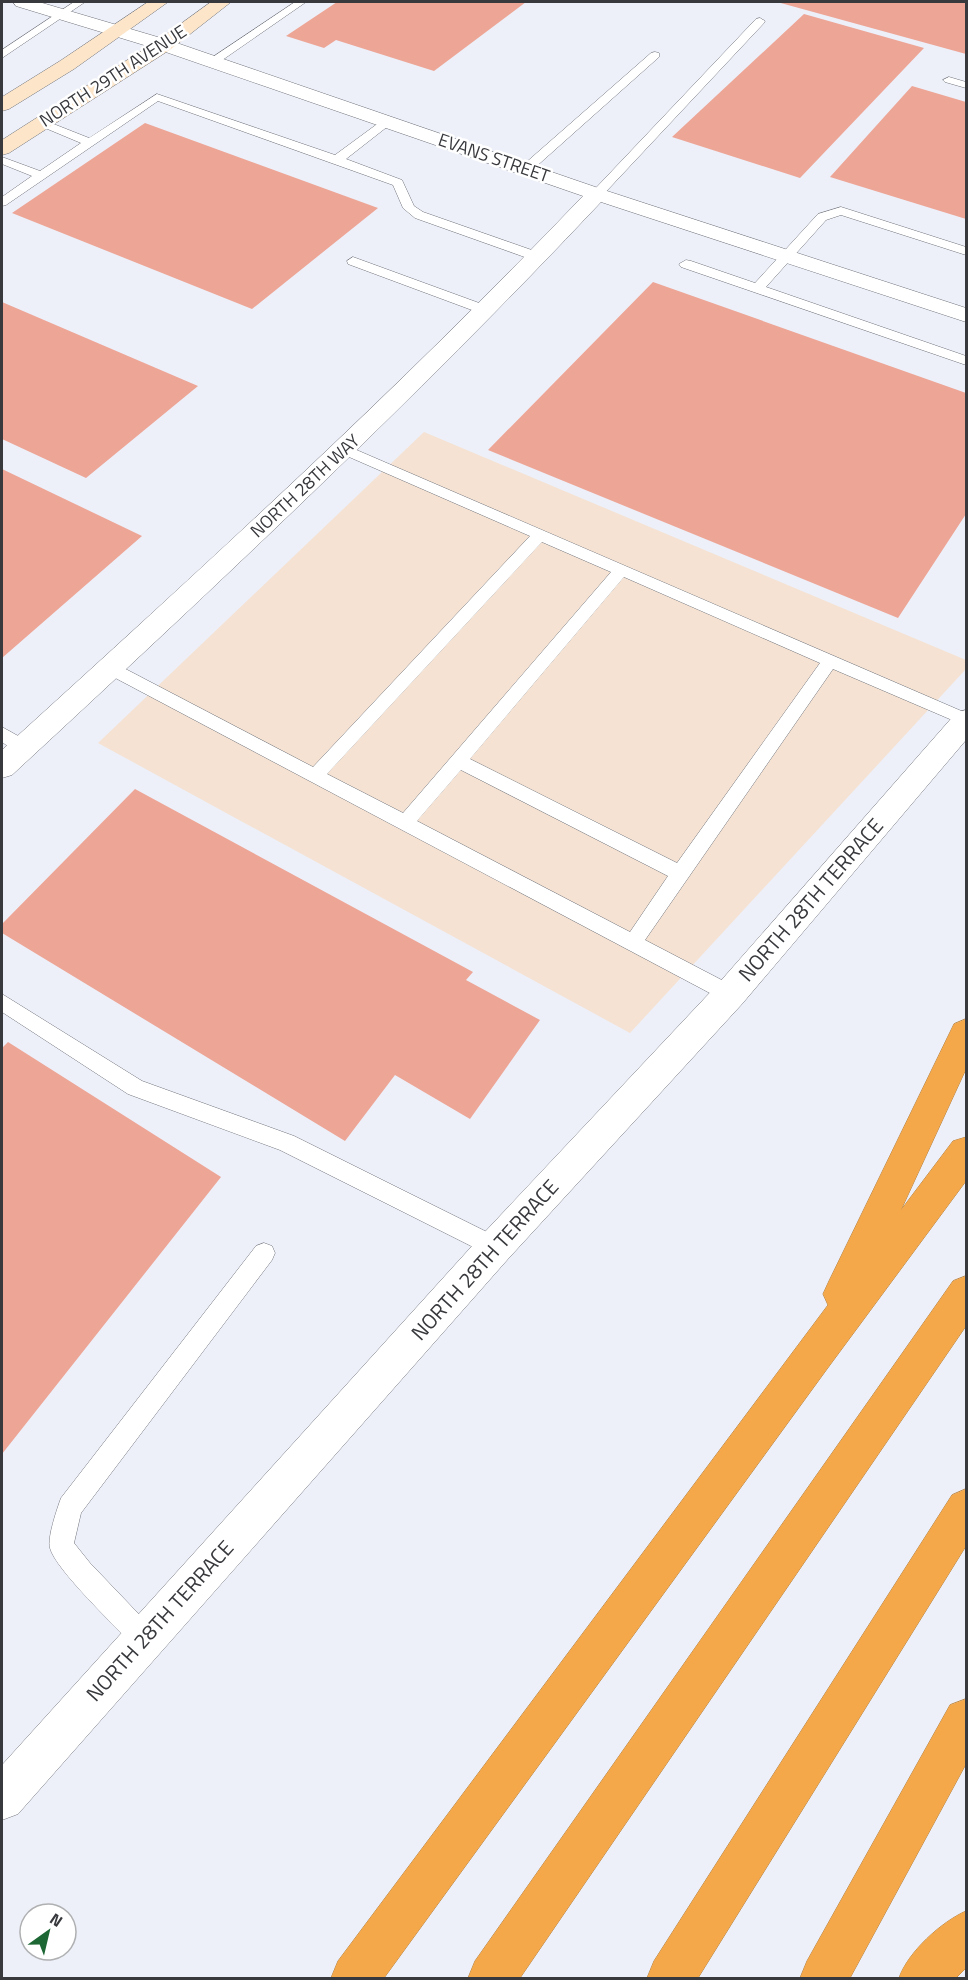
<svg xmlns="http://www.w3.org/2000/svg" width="968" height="1980" font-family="'Titillium Web',sans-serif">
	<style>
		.industrial { fill: #f5e2d2 }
		.building { fill: #eda596 }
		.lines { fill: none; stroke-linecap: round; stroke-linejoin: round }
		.lane-casing { stroke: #71747c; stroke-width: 1 }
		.street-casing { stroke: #71747c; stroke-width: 1 }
		.secondary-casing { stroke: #71747c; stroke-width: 1 }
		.highway-casing { stroke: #b28145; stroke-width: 1 }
		.lane { fill: #fff; fill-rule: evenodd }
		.street { fill: #fff; fill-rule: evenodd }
		.secondary { fill: #fce5c8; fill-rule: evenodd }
		.highway { fill: #f4a849; fill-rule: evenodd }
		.labels { text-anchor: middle; stroke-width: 5; stroke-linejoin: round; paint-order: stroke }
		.far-street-label { font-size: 18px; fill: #38393d; stroke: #fff }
		.street-label { font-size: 21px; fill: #38393d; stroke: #fff }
	</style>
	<rect width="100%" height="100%" fill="#edf0f9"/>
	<path class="industrial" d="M424,432L966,660V669L630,1033L98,743Z"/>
	<path class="building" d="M337,2H526L434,71L336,40L324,48L286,36Z
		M777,2H966V54Z
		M804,14L924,48L800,178L672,137Z
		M912,86L966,102V219L830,177Z
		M145,123L378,208L252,309L12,213Z
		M653,282L966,393V514L898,618L488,450Z
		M2,302L198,386L86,478L2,439Z
		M2,469L142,536L2,658Z
		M135,789L473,972L466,980L540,1020L470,1119L395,1075L345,1141L2,933V924Z
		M8,1042L221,1177L2,1454V1048Z"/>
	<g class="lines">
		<g class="lane-casing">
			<path id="lane" d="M74,2H85L2,58V50Z
				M295,2H306L218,63H210V59Z
				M760,18L765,21L764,23L601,197H593L591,194L593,191L756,19Z
				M655,52L659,53V57L530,172H522V166L651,53Z
				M949,77L966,82V88L945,82L943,80Z
				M157,94L335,155L384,119H392V123L346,159L402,180L414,206L423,212L543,254L544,257L538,261L533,260L415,218L403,208L393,185L158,101L6,205L2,206V197L32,176L2,164V157L40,171L81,143L38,125V121H46L89,138Z
				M841,207L966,247V255L841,215L826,220L766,287L966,356V365L681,267L679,264L686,260L691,261L755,283L818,214Z
				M353,257L490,307L492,310L490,313H480L348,264L347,261Z
				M345,445L966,713V726L833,669L645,940L737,988L740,994L737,1000L730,1002L723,1000L104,672L102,668L104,664H116L313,767L530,536L340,453L338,450ZM542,542L611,572L403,813L327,774ZM624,577L820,663L677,863L470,759ZM461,770L668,876L630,932L417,821Z
				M2,727L29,742L32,747L29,752C18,755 11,748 2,742Z
				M2,994L142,1081L294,1136L503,1240L506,1247L503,1254L495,1257L487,1254L280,1150L128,1094L2,1012Z
				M264,1243L272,1246L275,1253L272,1260L81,1513L74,1543L90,1563L153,1629L157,1638L153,1647L144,1651L135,1647C118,1629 55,1569 50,1548C47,1538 57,1509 61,1498L256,1246Z"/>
		</g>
		<g class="street-casing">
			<path id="street" d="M13,2H39L171,41L604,190L966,308V322L601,202C413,402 213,589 12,775L2,778V750C200,570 398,390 583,196L157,49L16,6Z
				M966,710V740L742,1004L508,1259L18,1814L2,1820V1765L482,1235L718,984L956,713Z"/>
		</g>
		<g class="secondary-casing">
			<path id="secondary" d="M148,2H168L74,69L9,109L2,111V97L60,61Z
				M211,2H231L171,49L9,153L2,155V140L157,41Z"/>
		</g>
		<g class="highway-casing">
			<path id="highway" d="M966,1019V1069L901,1210L953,1141L966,1137V1181L827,1369L384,1978H331L338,1961L828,1305L823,1294L829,1281L954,1024Z
				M966,1276V1326L520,1978H468L475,1961L953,1281Z
				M966,1489V1546L698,1978H647L654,1961L952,1495Z
				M966,1699V1764L850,1978H800L807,1961L950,1705Z
				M966,1911V1968L956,1978H899C908,1952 941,1922 966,1911Z"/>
		</g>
		<use href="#lane" class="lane"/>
		<use href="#street" class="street"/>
		<use href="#secondary" class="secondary"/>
		<use href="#highway" class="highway"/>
	</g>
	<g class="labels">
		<g class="far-street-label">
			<text transform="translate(113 76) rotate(-33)" y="6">NORTH 29TH AVENUE</text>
			<text transform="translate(494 158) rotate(19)" y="6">EVANS STREET</text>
			<text transform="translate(305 486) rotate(-43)" y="6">NORTH 28TH WAY</text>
		</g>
		<g class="street-label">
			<text transform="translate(811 900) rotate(-49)" y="7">NORTH 28TH TERRACE</text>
			<text transform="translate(485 1260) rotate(-48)" y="7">NORTH 28TH TERRACE</text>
			<text transform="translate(160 1621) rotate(-48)" y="7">NORTH 28TH TERRACE</text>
		</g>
	</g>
	<rect width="968" height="1980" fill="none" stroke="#38393d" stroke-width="6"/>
	<g transform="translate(48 1932) rotate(34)"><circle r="28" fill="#ffffff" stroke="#afb0b1" stroke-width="1.5"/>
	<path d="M0-4.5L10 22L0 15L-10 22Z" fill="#1d6734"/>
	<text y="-9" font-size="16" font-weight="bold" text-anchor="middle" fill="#38393d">N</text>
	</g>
</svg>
